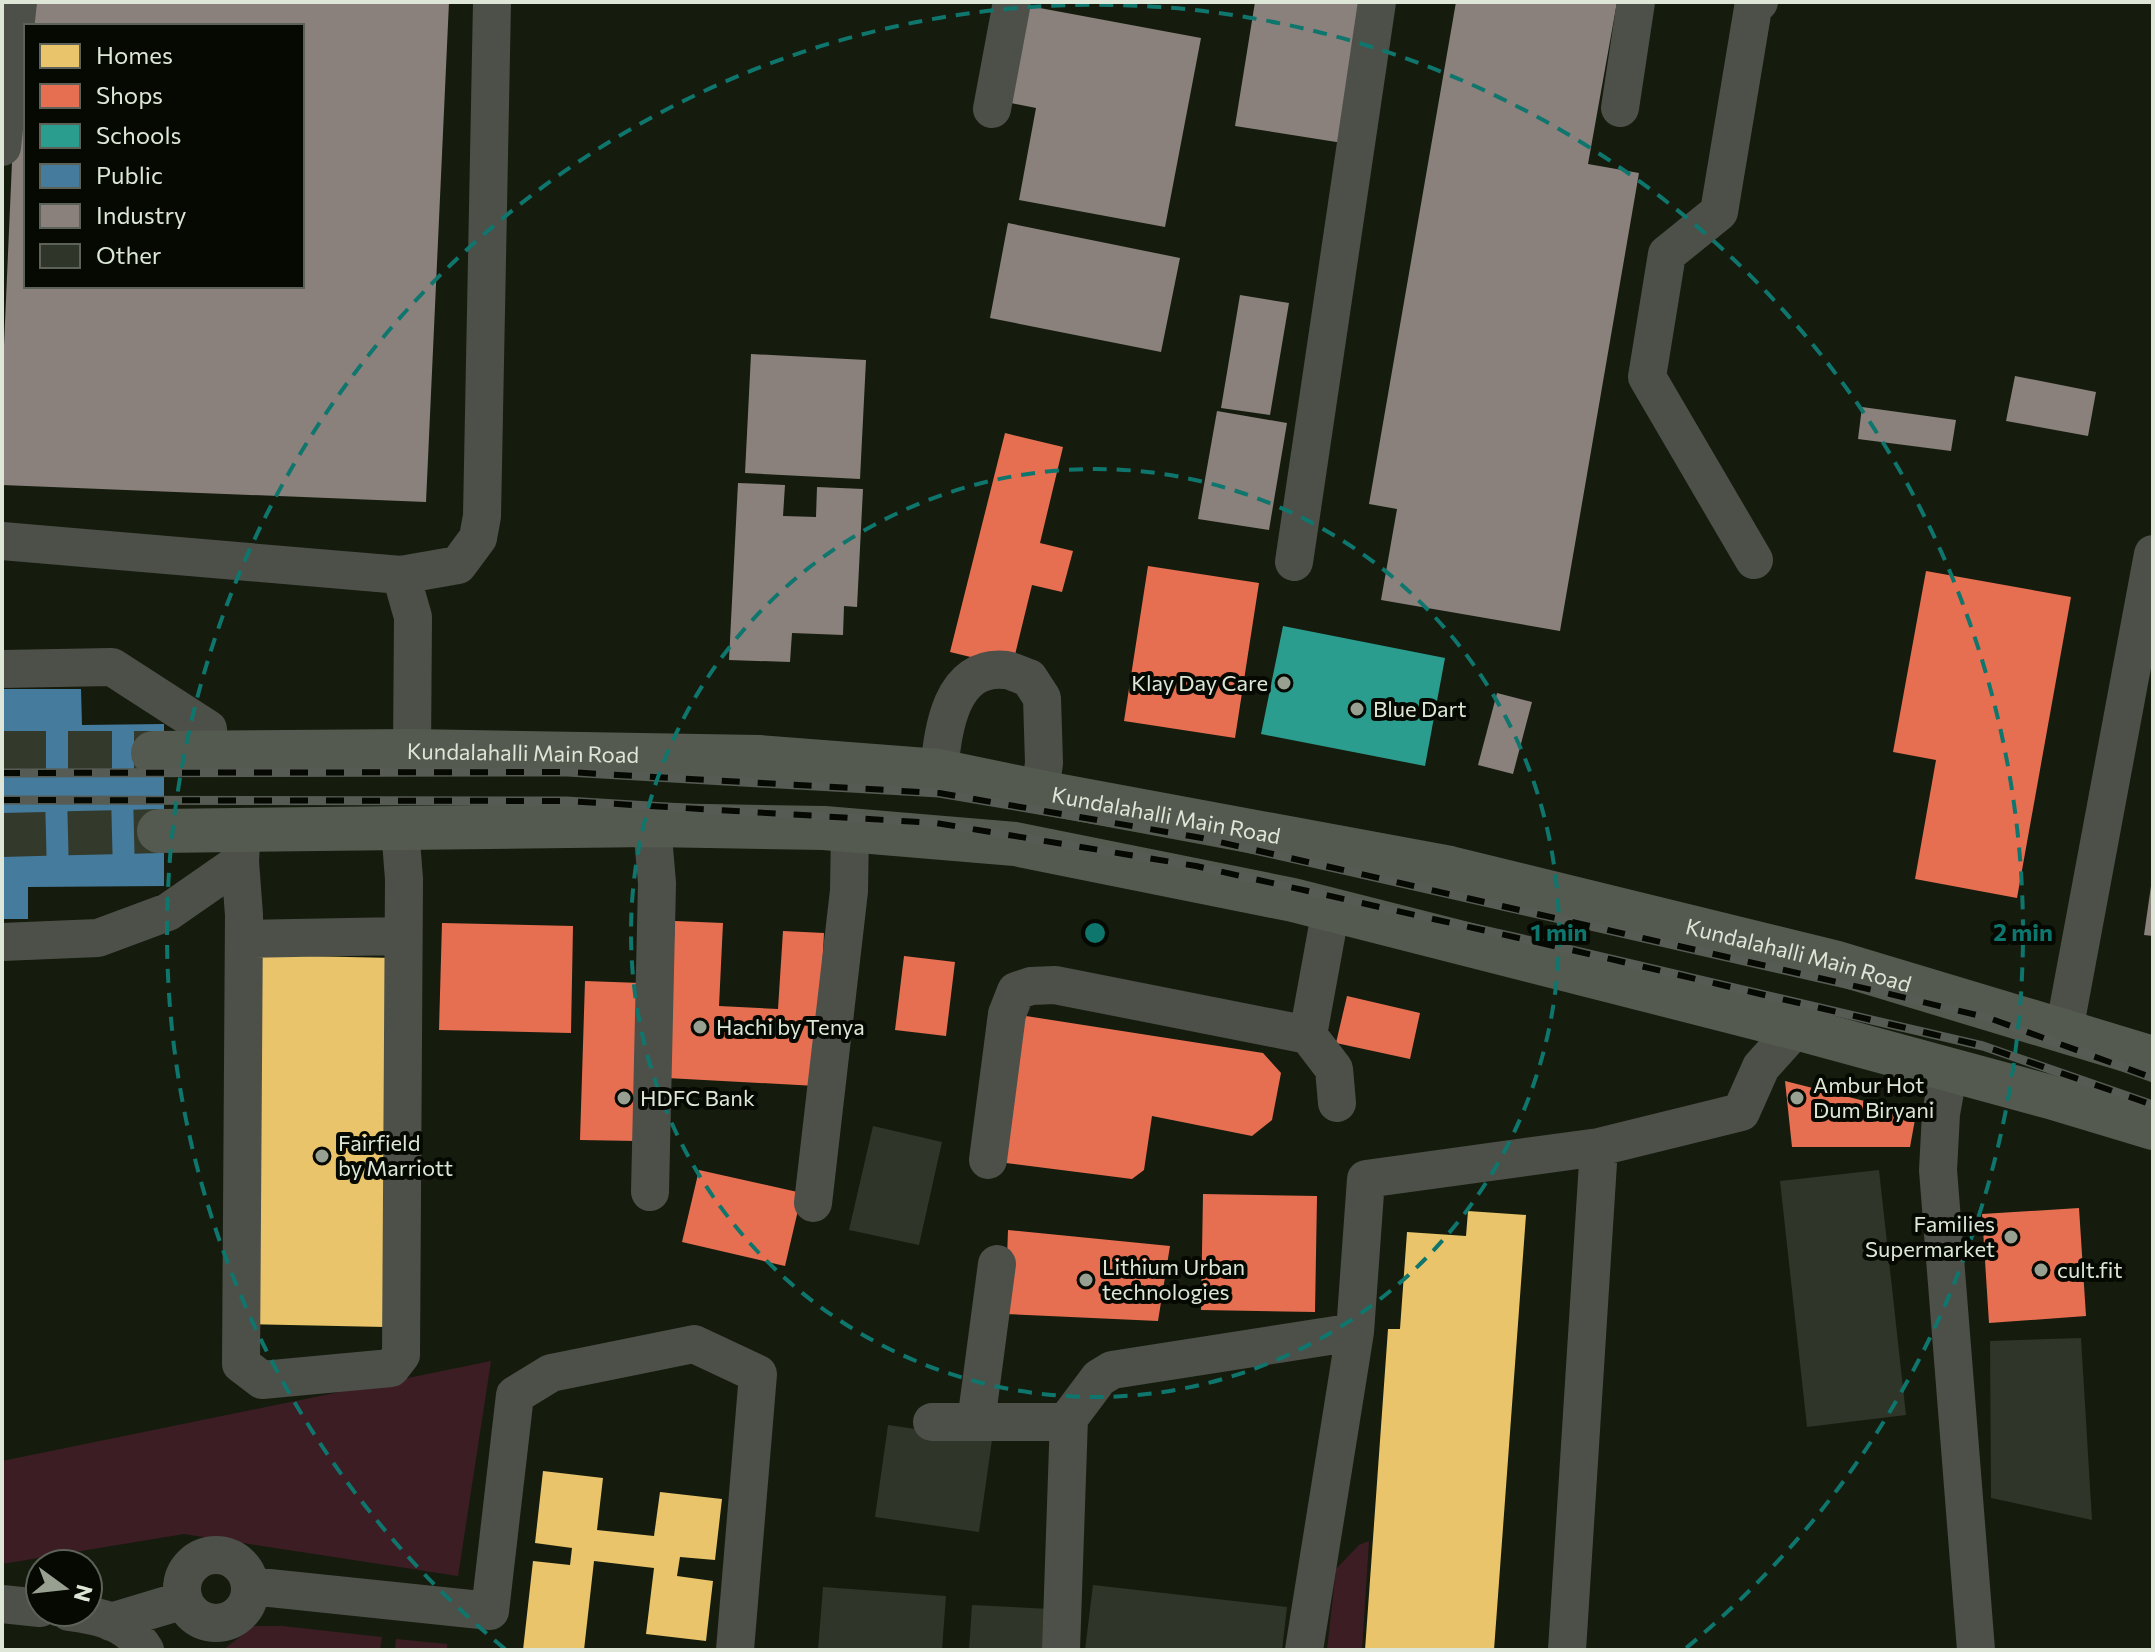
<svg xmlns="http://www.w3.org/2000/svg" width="2155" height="1652" font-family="Commissioner,sans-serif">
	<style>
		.green { fill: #3d1d24 }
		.homes { fill: #e9c46a }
		.shops { fill: #e76f51 }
		.schools { fill: #2a9d8f }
		.public { fill: #457b9d }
		.industry { fill: #8a817c; fill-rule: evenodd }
		.building { fill: #2f3528 }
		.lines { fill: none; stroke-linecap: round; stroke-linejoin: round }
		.major-tunnel { stroke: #333a2c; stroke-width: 44; stroke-dasharray: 44 22; stroke-linecap: butt }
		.minor { stroke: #4d5049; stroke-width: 38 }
		.major { stroke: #555a50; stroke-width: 44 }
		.rail-casing { stroke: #565b54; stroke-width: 9 }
		.rail { stroke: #050902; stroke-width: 6; stroke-dasharray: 18; stroke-linecap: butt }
		.ring { fill: none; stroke: #0f766e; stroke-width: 4; stroke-dasharray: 14 10 }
		.poi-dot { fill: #98a091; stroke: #050902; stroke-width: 3 }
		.labels { text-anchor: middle; stroke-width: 8; stroke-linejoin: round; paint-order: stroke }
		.poi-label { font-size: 22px; fill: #dee7d7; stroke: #050902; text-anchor: start }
		.street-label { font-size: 22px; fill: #dee7d7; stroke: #050902 }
		.centre { fill: #0f766e; stroke: #050902; stroke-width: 4 }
		.ring-label { font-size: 24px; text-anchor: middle; font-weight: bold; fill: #0f766e; stroke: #050902; stroke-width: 8; stroke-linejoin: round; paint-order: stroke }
	</style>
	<rect width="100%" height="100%" fill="#151c0e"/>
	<path class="green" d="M491,1361L458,1576L184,1534L2,1564V1461Z
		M1369,1541L1362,1650H1327L1336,1569L1359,1545Z
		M254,1626H282L382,1637L380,1650H223Z
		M396,1639L447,1644V1650H395Z"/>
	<path class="homes" d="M255,955L395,958L385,1327L245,1324Z
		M1468,1211L1526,1215L1494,1650H1365L1388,1329H1400L1407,1232L1466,1236Z
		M543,1471L603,1478L597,1530L654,1536L660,1492L722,1499L715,1560L680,1557L677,1576L713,1581L706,1641L646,1634L654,1568L594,1561L584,1650H523L533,1561L570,1565L572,1548L535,1543Z"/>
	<path class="shops" d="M1005,433L1063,447L1040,543L1073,551L1062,592L1032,585L1012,667L950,652Z
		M1148,566L1259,583L1235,738L1124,721Z
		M1926,571L2071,597L2017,898L1915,879L1936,760L1893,752Z
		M675,921L723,923L719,1006L778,1009L783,931L824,933L816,1086L667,1078Z
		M442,923L573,926L571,1033L439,1030Z
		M904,956L955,962L946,1036L895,1030Z
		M585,981L641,983L637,1141L580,1140Z
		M1347,996L1420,1013L1410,1059L1336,1043Z
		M1026,1016L1263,1053L1281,1073L1272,1120L1252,1136L1152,1116L1144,1170L1132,1179L1006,1163L1012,1029Z
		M1785,1081L1916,1114L1910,1147H1792Z
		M699,1170L802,1193L785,1266L682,1242Z
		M1203,1194L1317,1196L1315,1312L1201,1310Z
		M2079,1208L2086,1316L1989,1323L1982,1214Z
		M1008,1230L1170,1246L1158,1321L1005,1314Z"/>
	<path class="schools" d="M1283,626L1445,658L1425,766L1261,734Z"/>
	<path class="public" d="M2,689H81L82,725L164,724V886L28,887V919H2Z"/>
	<path class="industry" d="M19,2H449L426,502L2,485V391ZM26,26H302V286H26Z
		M1255,2H1372L1349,144L1235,126Z
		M1456,2H1617L1588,164L1639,173L1560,631L1381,600L1397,509L1369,504Z
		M1029,6L1201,38L1165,227L1019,200L1036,108L1011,103Z
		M1008,223L1180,258L1161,352L990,318Z
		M1240,295L1289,303L1270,415L1221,408Z
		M751,354L866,360L860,479L745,473Z
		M2015,376L2096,392L2088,436L2006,421Z
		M1862,407L1956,420L1951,451L1858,439Z
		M1217,411L1287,423L1269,530L1198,519Z
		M738,483L785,485L783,516L816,517L817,487L863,489L857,607L844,606L843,635L792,633L790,662L729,660Z
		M1497,693L1532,702L1513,774L1478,765Z
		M2151,886H2153V936L2144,935Z"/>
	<path class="building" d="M873,1126L942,1142L919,1245L849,1230Z
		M1879,1170L1906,1415L1807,1427L1780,1181Z
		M2081,1338L2092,1520L1991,1498L1990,1341Z
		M888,1425L992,1440L979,1532L875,1517Z
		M1093,1585L1287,1607L1282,1650H1085Z
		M823,1587L946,1596L942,1650H818Z
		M972,1605L1050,1609L1047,1650H969Z"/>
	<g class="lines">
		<path class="major-tunnel" d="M2,753H153
			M2,835L159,831"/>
		<path class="minor" d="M1620,108L1636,2
			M992,109L1012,2
			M2,147L18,2
			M2,541L401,575L413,617L412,751
			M1754,560L1647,377L1667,254L1719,212L1753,8L1759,2
			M1294,562L1377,2
			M401,575L458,565L478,538L482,516L492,2
			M2,669L112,667L208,729L210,754
			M939,771C943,731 950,664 1006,670C1013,671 1022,676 1029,678L1042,698L1044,763L1040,792
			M240,862L244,915L241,1364L262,1380L391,1368L401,1355L404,879L400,828
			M244,939L402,936
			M2,942L98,938L168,912L240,862L241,841
			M2064,1031L2153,554
			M1308,1035L1334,1069L1337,1103
			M1949,1069L1941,1114L1938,1170L1976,1650
			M988,1160L1007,1014L1016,991L1031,986L1055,985L1308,1035L1331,909
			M650,1192L657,883L652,825
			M813,1203L849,891L850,830
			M932,1422H1063L1069,1418L1099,1378L1112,1370L1355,1332
			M976,1422L997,1264
			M182 1589a34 34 0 1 1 68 0a34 34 0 1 1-68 0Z
			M250,1586L490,1611L515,1395L551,1373L694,1344L758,1374L735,1650
			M2,1604L40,1608
			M69,1612C100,1616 128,1622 145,1650
			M111,1622L184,1600
			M1061,1650L1069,1418
			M1304,1650L1355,1332L1366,1179L1599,1147L1741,1112L1761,1067L1796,1028
			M1567,1650L1599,1147"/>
		<g class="major">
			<path id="s1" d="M153,753L412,751L759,757L939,771L1040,792L1450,868L1834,962L2153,1058"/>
			<path d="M159,831L652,825L824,828L1015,844L1293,900L1796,1028L2050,1097L2153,1128"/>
		</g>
		<g class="rail-casing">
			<path id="rail" d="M2,773L567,772L939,793L1202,838L1877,991L1989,1018L2153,1078
				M2,800L566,801L936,823L1196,866L1563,948L1983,1046L2153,1105"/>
		</g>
		<use href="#rail" class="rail"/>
	</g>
	<g class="ring">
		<circle cx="1095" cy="933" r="464"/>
		<path d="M505 1649A928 928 0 1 1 1685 1649"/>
	</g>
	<g class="poi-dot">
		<circle cx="1284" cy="683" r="8"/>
		<circle cx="1357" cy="709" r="8"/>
		<circle cx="700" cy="1027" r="8"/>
		<circle cx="624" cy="1098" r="8"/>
		<circle cx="1797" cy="1098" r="8"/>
		<circle cx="322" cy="1156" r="8"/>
		<circle cx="2011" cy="1237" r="8"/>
		<circle cx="2041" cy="1270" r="8"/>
		<circle cx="1086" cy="1280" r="8"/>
	</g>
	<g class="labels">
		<g class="poi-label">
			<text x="1268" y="691" text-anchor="end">Klay Day Care</text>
			<text x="1373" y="717">Blue Dart</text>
			<text x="716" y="1035">Hachi by Tenya</text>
			<text x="1813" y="1093">Ambur Hot<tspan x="1813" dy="25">Dum Biryani</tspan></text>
			<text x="640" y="1106">HDFC Bank</text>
			<text x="338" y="1151">Fairfield<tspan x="338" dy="25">by Marriott</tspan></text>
			<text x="1995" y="1232" text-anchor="end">Families<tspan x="1995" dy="25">Supermarket</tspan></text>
			<text x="1102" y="1275">Lithium Urban<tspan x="1102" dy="25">technologies</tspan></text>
			<text x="2057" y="1278">cult.fit</text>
		</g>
		<g class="street-label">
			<text dy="8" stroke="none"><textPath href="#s1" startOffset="370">Kundalahalli Main Road</textPath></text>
			<text dy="8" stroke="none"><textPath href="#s1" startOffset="1018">Kundalahalli Main Road</textPath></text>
			<text dy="8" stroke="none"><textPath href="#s1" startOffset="1666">Kundalahalli Main Road</textPath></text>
		</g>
	</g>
	<circle cx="1095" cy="933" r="12" class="centre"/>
	<g class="ring-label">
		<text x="1559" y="941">1 min</text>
		<text x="2023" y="941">2 min</text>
	</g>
	<rect width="2155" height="1652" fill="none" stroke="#dee7d7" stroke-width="8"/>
	<rect x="24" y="24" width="280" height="264" fill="#050902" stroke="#5c6257" stroke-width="2"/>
	<rect x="40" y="44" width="40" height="24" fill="#e9c46a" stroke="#5c6257" stroke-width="2"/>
	<text x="96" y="64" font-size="24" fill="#dee7d7">Homes</text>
	<rect x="40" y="84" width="40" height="24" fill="#e76f51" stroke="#5c6257" stroke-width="2"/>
	<text x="96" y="104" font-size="24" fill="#dee7d7">Shops</text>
	<rect x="40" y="124" width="40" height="24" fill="#2a9d8f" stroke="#5c6257" stroke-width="2"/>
	<text x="96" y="144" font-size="24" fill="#dee7d7">Schools</text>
	<rect x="40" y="164" width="40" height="24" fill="#457b9d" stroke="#5c6257" stroke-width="2"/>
	<text x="96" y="184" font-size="24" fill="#dee7d7">Public</text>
	<rect x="40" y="204" width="40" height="24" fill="#8a817c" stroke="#5c6257" stroke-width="2"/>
	<text x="96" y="224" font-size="24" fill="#dee7d7">Industry</text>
	<rect x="40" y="244" width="40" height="24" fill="#2f3528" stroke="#5c6257" stroke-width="2"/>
	<text x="96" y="264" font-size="24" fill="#dee7d7">Other</text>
	<g transform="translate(64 1588) rotate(105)"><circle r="38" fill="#050902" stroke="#5c6257" stroke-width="2"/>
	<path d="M0-6L14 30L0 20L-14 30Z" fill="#98a091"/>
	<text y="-12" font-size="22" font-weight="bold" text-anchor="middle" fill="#dee7d7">N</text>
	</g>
</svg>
